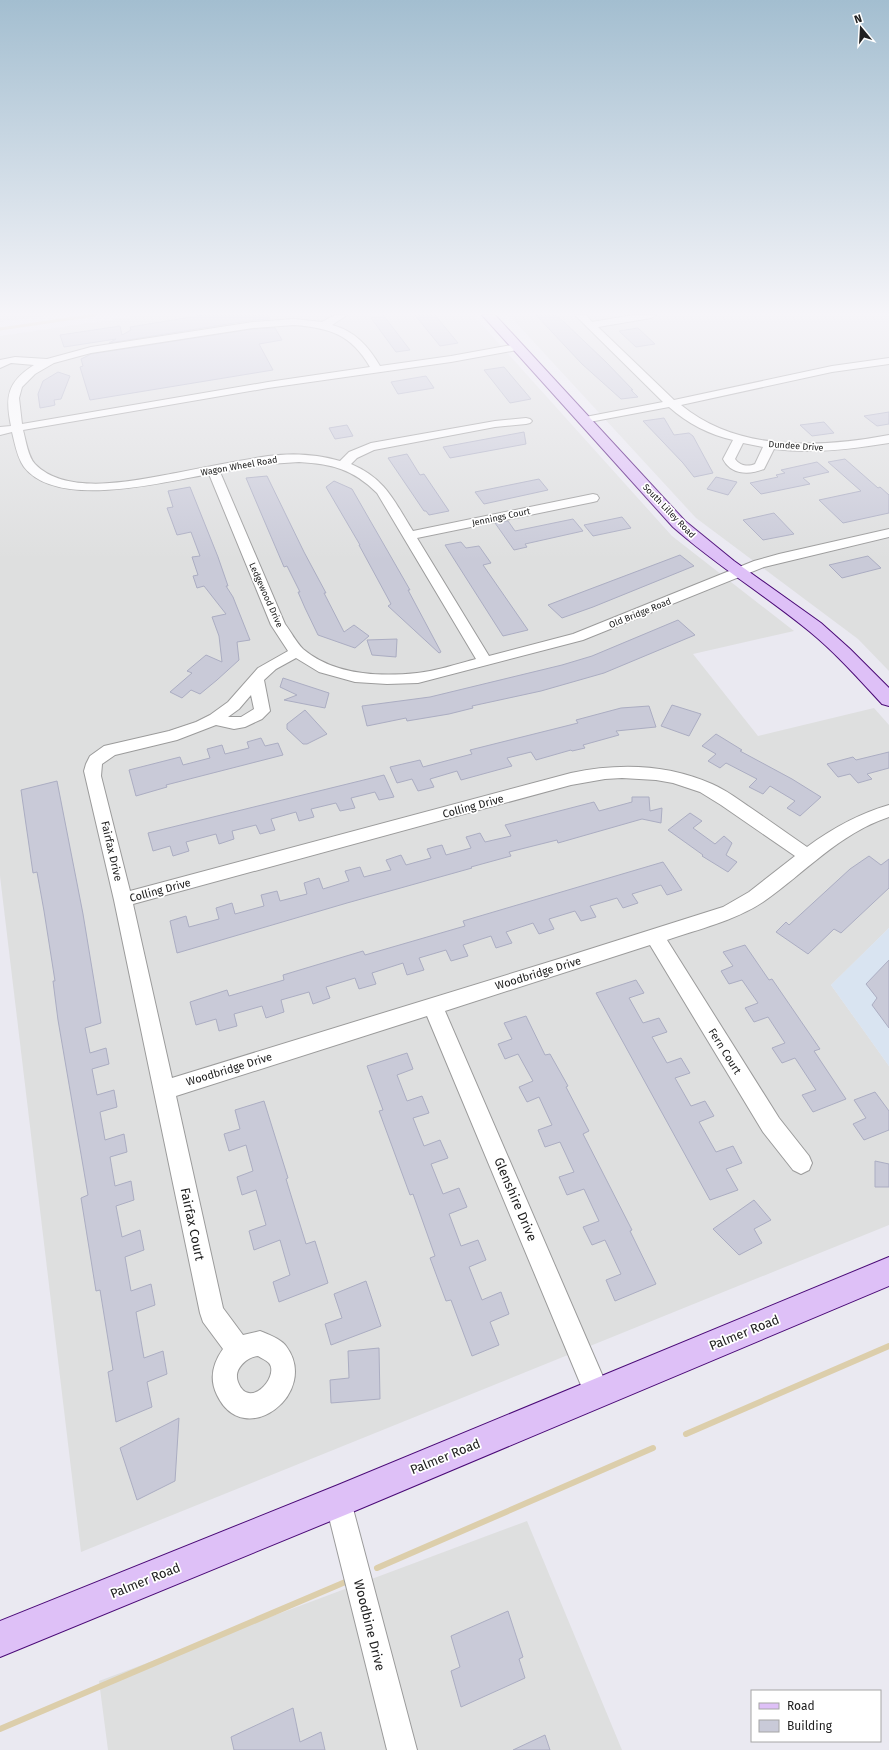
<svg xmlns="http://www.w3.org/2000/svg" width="889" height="1750" font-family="'Fira Sans',sans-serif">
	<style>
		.residential { fill: #dedfdf }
		.commercial { fill: #d9e4f1 }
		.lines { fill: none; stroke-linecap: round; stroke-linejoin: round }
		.stream-far1 { stroke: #dcceab; stroke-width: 3 }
		.stream { stroke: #dcceab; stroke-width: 6 }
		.building { fill: #c9cad8; stroke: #abadc2 }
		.street-casing { stroke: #9b9b9b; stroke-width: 2 }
		.secondary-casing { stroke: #4a0a77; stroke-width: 2 }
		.street { fill: #fff; fill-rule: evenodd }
		.secondary { fill: #dec0f7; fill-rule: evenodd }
		.labels { text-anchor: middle; stroke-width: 3.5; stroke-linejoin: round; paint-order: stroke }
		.far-street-label { font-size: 9px; fill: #212121; stroke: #fff }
		.street-label { font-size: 11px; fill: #212121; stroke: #fff }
		.near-street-label { font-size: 13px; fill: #212121; stroke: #fff }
	</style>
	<rect width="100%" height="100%" fill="#eae9f1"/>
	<path class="residential" d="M0,315H52L0,322Z
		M144,315H473L672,536L794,631L693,654L758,736L874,708L889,725V928L831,985L889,1066V1225L81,1552L0,876V336Z
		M509,315H889V671L858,639L696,518Z
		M527,1521L622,1750H108L99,1681Z"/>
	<path class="commercial" d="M889,928V1066L831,985Z"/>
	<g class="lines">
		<path class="stream-far1" d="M0,329L95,315"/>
		<path class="stream" d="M686,1434L889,1346
			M377,1568L653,1448
			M0,1729L350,1580"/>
	</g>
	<path class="building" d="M204,315H268L270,319L253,320L109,343L116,339L64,347L60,335L120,326L122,335L131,330L130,327Z
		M415,315H435L458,343L440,346Z
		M536,315H555L563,321L606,362L633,390H631L638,397L621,399L582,364Z
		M384,316L410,350L396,352L371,318Z
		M275,328L282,340L259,344L273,370L90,400L80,367L83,366L81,359L91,354L253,329Z
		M638,328L655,344L636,347L619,331Z
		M504,367L531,399L510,403L484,370Z
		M58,372L70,376L61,399L54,400L55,405L51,406L40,408L38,394L43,381Z
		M426,376L434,388L398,394L391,382Z
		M889,412V424L877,426L864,416Z
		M664,418L674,435L689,433L693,436L713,473L694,477L683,463L643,421Z
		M824,422L834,433L812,436L800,425Z
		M347,425L353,436L335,439L329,428Z
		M524,432L526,444L450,458L443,447Z
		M407,454L420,475L424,474L449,511L429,515L426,511H424L388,458Z
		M845,459L878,488L880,487L889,495V513L843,523L819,500L861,491L828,462Z
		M817,462L829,472L803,478L810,484L761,494L750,483L778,477L776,475L785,473L781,470Z
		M267,476L304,552L326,593H324L344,632L354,625L369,636L355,648L318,635L305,608L298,592H300L287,566L284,567L246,478Z
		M716,477L737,482L728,495L707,489Z
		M539,479L548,490L484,504L475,492Z
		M334,481L352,489L410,590H408L441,652L439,653L388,606L391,604L359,545H360L326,487Z
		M190,487L218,557L228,586H226L233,597L250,640L237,642L239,660L217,680L200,694L191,690L182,698L170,692L192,673L187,671L206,655L222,662L219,636L212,617L226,614L204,586L197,588L193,576L198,575L192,557L200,556L191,532L177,535L167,508L173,507L168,491Z
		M774,513L794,534L763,540L743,520Z
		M622,517L631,528L593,536L584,525Z
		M573,519L583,531L525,544L527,547L514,550L495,523L508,521L515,531Z
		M461,542L466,548L479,546L491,563L483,565L528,630L503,636L445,545Z
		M680,555L694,566L593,607L562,618L548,605Z
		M868,556L881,568L842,578L829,565Z
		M678,620L695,635L604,673L541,691L472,706L473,708L449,714L407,721L406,718L367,726L362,706L430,697L562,665L592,656Z
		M397,639L396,657L372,655L367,640Z
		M283,678L329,693L325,708L284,700L297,695L280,687Z
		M672,705L701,714L689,736L661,726Z
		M649,706L656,727L616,731L619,735L583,745L585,748L572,751L571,750L536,760L531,752L507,758L512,766L461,780L457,771L430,779L434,787L418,791L412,779L397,783L390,767L420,760L423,767L472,754L470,750L578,723L576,720L621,708Z
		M305,710L327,734L307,744H303L287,729V724Z
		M716,734L742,750L740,751L792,779L821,797L800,816L787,808L795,801L770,786L763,794L749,787L757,779L726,763L720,768L708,761L716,754L702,746Z
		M261,738L265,746L278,743L283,755L166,785L167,787L136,796L129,770L180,757L183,765L210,758L207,749L222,745L225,754L249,748L247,742Z
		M889,752V768L867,774L872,779L858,783L850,774L838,777L827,764L853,757L856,760Z
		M384,775L394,797L379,800L375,792L351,798L355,808L340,811L336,803L311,809L314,817L299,821L296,812L271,819L275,830L260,834L256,825L232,831L234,839L219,844L216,834L186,842L189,851L173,856L170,846L153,851L148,833Z
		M57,781L83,914L101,1023L85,1028L90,1053L106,1048L109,1064L92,1069L97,1095L114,1090L117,1107L100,1112L105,1140L124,1134L127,1152L110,1157L115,1186L131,1181L134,1200L116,1206L122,1237L140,1230L144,1250L125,1257L131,1291L151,1284L155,1305L136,1312L144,1358L163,1351L167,1374L147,1382L152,1407L116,1422L108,1372L113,1370L100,1290L96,1291L81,1198L88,1195L58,1020L53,981H55L44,911L37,872L33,873L21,790Z
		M632,797H649L650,811L662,808L661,823L642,819L558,843L557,840L509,852L511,856L471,867L472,868L347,903L177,953L170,921L186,916L189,927L219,919L216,908L232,903L235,914L264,906L261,895L277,891L280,901L307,894L304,883L319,878L323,889L349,881L345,871L360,867L364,877L391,870L386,860L401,855L406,865L431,858L427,849L434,847L442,845L446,855L471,848L466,837L480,833L485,842L511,836L505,825L594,802L599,811L632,802Z
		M690,813L702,821L693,828L715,844L724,836L732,843L726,855L737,862L728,872L702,856L703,855L668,830Z
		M869,856L881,865L889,859V888L841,933L834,929L808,954L776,932L786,922L789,925L850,869Z
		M663,862L682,890L667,895L661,885L632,894L638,903L623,908L617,898L590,906L596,917L581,921L575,911L549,919L554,929L539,934L533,923L506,932L512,943L496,948L491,936L463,945L468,956L451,961L446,950L419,958L424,970L407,975L403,963L372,973L376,984L359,989L355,978L326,987L330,998L313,1004L309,992L281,1000L284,1012L266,1018L262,1006L234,1014L237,1026L219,1031L216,1019L196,1025L190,1002L227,990L229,996L284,980L283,975L363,951L365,955L465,926L463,921Z
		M745,945L769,980L772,979L820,1049L814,1051L846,1099L813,1112L802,1095L816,1090L795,1058L782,1063L772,1048L785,1043L768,1017L754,1022L745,1008L758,1003L742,980L729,984L721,971L733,966L723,952Z
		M889,960V1028L872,1005L877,998L866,984Z
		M636,980L644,993L629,998L643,1023L659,1018L667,1032L652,1037L667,1063L681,1058L690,1073L675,1078L691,1106L705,1101L714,1116L699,1122L716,1152L733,1146L742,1163L726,1169L738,1190L710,1200L596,993Z
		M526,1016L545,1055L550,1054L568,1086L566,1087L589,1131L583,1134L632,1230L630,1231L656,1284L615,1301L606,1280L621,1274L605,1240L592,1245L583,1227L599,1221L584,1189L567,1195L559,1177L574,1172L560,1142L545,1147L538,1130L552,1125L539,1097L527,1102L519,1087L533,1081L518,1054L505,1059L498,1044L512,1039L504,1023Z
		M407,1053L413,1069L397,1075L407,1101L422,1096L429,1113L413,1118L424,1146L440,1140L448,1158L431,1164L443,1194L459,1188L467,1207L449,1214L461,1246L478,1240L486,1260L469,1267L482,1300L501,1292L509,1314L490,1322L499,1345L472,1356L451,1300L446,1301L430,1258L435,1256L413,1194L410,1195L379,1111L383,1110L367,1066Z
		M875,1092L889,1111V1130L864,1140L853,1124L866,1118L854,1100Z
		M264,1101L288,1178L286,1179L306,1244L315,1241L328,1283L279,1302L273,1282L290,1275L280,1240L254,1250L249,1231L266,1225L256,1190L242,1195L237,1177L253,1171L246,1145L229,1151L224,1134L240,1129L235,1110Z
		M875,1161L889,1164V1187H875Z
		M754,1200L771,1220L754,1229L762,1243L739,1255L713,1229Z
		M366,1281L381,1326L331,1345L325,1324L342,1318L334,1294Z
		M379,1348L380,1399L331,1403L330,1380L349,1378L348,1351Z
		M179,1418L175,1481L137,1500L120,1448Z
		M508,1611L523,1657L519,1659L525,1678L461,1707L451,1671L460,1667L451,1636Z
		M293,1708L300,1742L321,1732L325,1750H234L231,1737Z
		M545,1735L550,1750H513Z"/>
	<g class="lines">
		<g class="street-casing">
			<path id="street" d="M335,315H347L332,325C355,331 368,346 380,366L451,356L517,344L522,347L517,350L451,362L268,388L23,430C26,441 28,457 35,464C67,497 137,480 176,473C206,467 237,461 268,456C292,453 317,454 340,461L349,452L371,443L495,421L526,418L530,419L532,421L530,423L526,424L495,427L374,450L357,458L351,464C386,479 394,501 413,531L593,494L597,495L599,498L597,501L593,502L417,538L489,656L573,634L754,561L779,554L889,529V537L764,567L583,640L418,683L387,684L355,682L319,672L296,658L276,669L264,680L270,711L262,719L245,727L234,729L216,725L177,740L115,755L102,764L101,776L130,891L571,773C618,763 667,764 712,784C726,790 739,800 751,808C770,821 788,834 807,847C833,828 858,814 889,805V817C838,834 805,873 763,902C734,921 699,929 667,940L779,1118L809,1156L812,1163L809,1170L801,1174L793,1170L763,1132L650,945L445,1011L610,1393L606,1402L597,1406L588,1402L427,1016L176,1096L223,1308L243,1335L260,1331C268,1334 281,1339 286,1346C321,1393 244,1452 217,1395C209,1379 213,1363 223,1349L203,1322L200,1313L114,900L84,771L86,764L90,756L104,746L169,731L196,722L210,715L228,702L258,668L288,651L271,625L209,474C164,482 57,510 24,467C17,457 15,444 12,432L0,435V427L11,426C5,397 7,382 34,365L11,363L0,368V360L15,357L47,359L91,347L253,322L294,319L322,322ZM294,325C330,328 351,334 370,367L268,382L22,424L19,398L22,387L35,374L54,363L91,353L253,328ZM299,462C332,464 353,469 377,493L476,659C457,664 436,671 417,673C378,677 334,675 303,649C296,642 291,632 285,624L220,472L269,464ZM251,695L254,709L241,717H228L239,709ZM622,778L656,780L673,783L700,792L721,805L795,856L749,892L723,907L565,957L172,1078L133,904L571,785L605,779ZM258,1356C261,1358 266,1360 269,1363C280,1376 249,1411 238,1382C233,1369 247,1357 258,1356Z
				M575,315H586L592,322L633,315H656L651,318L598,327L674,400L832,366L889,358V364L832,372L681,405C738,452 820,448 889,435V443C851,449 813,454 774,449L764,469C749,475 731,475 723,459L733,440C710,435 687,423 669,407L584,423L580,422L578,420L580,418L663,402ZM743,443L763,447L755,464C748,467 740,466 735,459Z
				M338,1488L348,1491L351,1501L417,1750H387L325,1501L328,1491Z"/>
		</g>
		<g class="secondary-casing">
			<path id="secondary" d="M482,315H495L685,521L734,561L821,623L850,649L889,688V706L882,704C859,679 836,653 809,631C765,595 716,565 673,527Z
				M889,1257V1286L350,1513L0,1657V1621L338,1485Z"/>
		</g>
		<use href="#street" class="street"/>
		<use href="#secondary" class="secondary"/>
	</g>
	<linearGradient id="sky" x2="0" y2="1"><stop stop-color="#a3bed0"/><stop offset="0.56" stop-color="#f6f5f9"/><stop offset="1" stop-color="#f6f5f9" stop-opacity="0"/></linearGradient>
	<rect width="889" height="560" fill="url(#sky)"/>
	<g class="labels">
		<g class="far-street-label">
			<text transform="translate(796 446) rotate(4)" y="3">Dundee Drive</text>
			<text transform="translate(239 466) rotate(-10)" y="3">Wagon Wheel Road</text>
			<text transform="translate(669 511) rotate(46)" y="3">South Lilley Road</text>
			<text transform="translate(501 517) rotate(-12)" y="3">Jennings Court</text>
			<text transform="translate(266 595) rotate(66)" y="3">Ledgewood Drive</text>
			<text transform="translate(640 613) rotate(-22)" y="3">Old Bridge Road</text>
		</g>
		<g class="street-label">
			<text transform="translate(473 806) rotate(-15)" y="4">Colling Drive</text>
			<text transform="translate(112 851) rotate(77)" y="4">Fairfax Drive</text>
			<text transform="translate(160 890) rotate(-15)" y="4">Colling Drive</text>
			<text transform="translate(538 973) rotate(-17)" y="4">Woodbridge Drive</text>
			<text transform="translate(725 1051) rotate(58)" y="4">Fern Court</text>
			<text transform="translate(229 1069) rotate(-17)" y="4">Woodbridge Drive</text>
		</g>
		<g class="near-street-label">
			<text transform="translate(516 1199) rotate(67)" y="5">Glenshire Drive</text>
			<text transform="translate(193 1224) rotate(78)" y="5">Fairfax Court</text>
			<text transform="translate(744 1332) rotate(-22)" y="5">Palmer Road</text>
			<text transform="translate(445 1456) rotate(-22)" y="5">Palmer Road</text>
			<text transform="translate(145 1580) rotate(-22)" y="5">Palmer Road</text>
			<text transform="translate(370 1625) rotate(76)" y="5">Woodbine Drive</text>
		</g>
	</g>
	<rect x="751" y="1690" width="130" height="52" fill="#ffffff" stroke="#a6a6a6"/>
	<rect x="759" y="1703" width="20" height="6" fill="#dec0f7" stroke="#a6a6a6"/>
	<text x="787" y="1710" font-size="12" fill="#212121">Road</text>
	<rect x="759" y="1720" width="20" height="12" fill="#c9cad8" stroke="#a6a6a6"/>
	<text x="787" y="1730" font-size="12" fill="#212121">Building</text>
	<g transform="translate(861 28) rotate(342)" stroke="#ffffff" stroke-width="3" paint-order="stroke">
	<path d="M0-3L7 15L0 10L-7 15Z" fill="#212121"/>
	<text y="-6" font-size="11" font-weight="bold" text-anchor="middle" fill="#212121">N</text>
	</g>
</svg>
